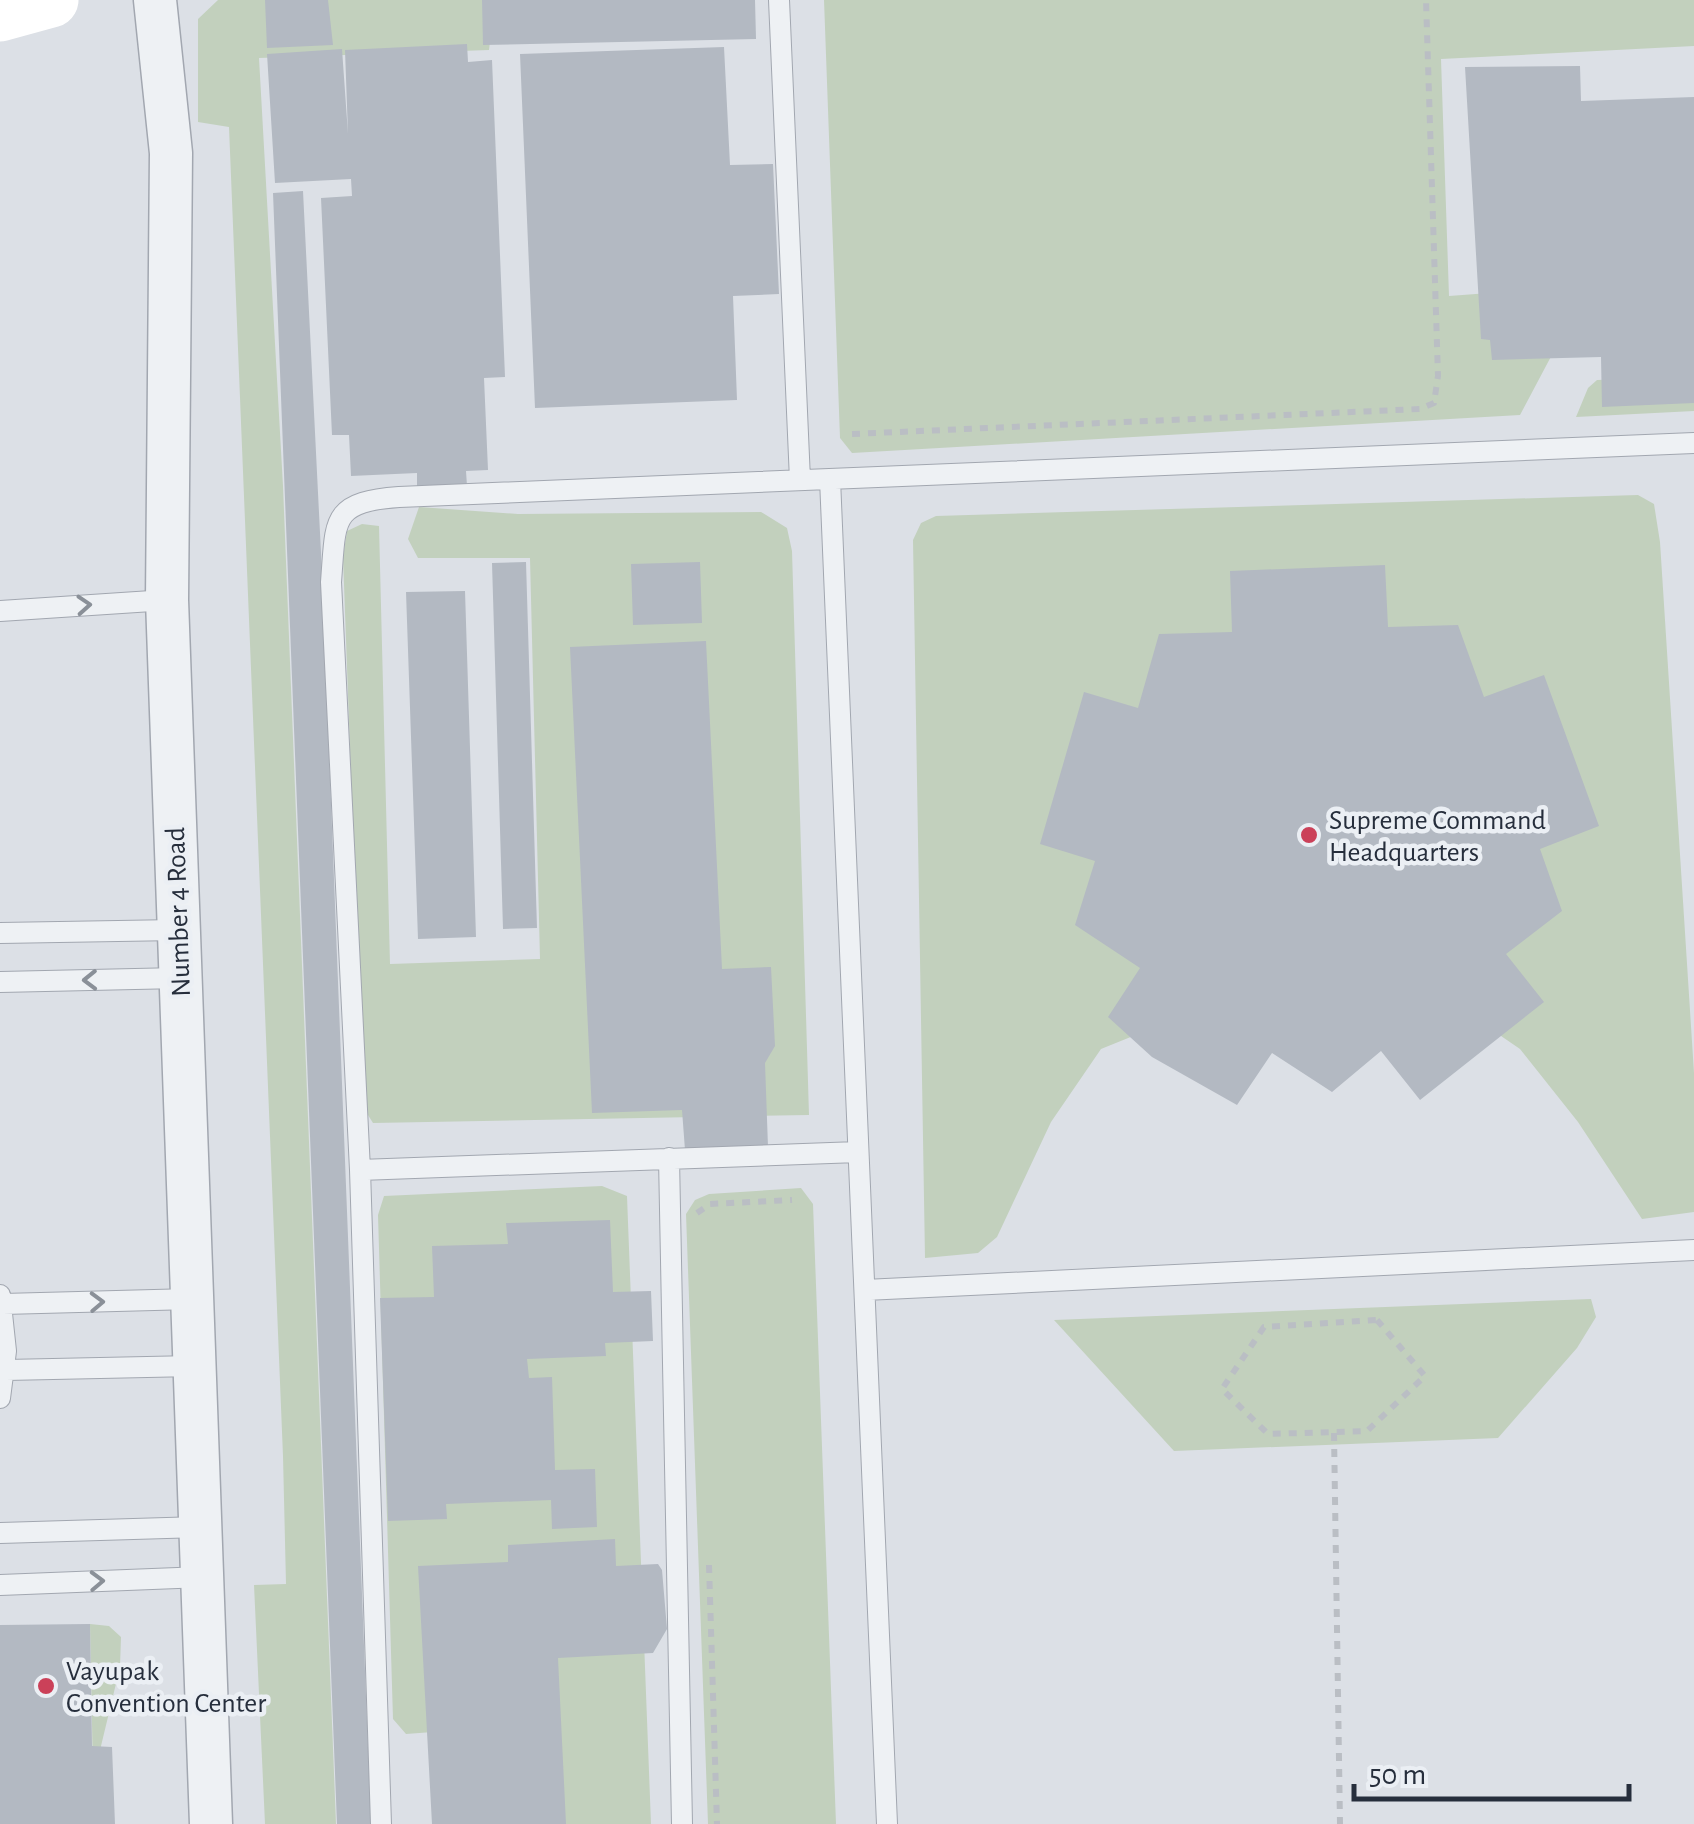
<svg xmlns="http://www.w3.org/2000/svg" width="1694" height="1824" font-family="'Alegreya Sans',sans-serif">
	<style>
		.green { fill: #c2d0bd }
		.building { fill: #b3b9c2 }
		.lines { fill: none; stroke-linecap: round; stroke-linejoin: round }
		.lane-casing { stroke: #a2a7b0; stroke-width: 22 }
		.street-casing { stroke: #a2a7b0; stroke-width: 45 }
		.path { stroke: #babec4; stroke-width: 6; stroke-dasharray: 8 8; stroke-linecap: butt }
		.lane { stroke: #eef1f4; stroke-width: 20 }
		.street { stroke: #eef1f4; stroke-width: 42 }
		.secondary { stroke: #fff; stroke-width: 55 }
		.oneway { stroke: #8a9098 }
		.poi-dot { fill: #cb4159; stroke: #ebeff4; stroke-width: 4 }
		.labels { text-anchor: middle; stroke-width: 9; stroke-linejoin: round; paint-order: stroke }
		.poi-label { font-size: 28px; fill: #262e3c; stroke: #ebeff4; text-anchor: start }
		.street-label { font-size: 28px; fill: #262e3c; stroke: #ebeff4 }
	</style>
	<rect width="100%" height="100%" fill="#dce0e6"/>
	<path class="green" d="M218,0H495L489,50L259,58L283,486L336,1824H265L254,1585L286,1584L283,1456L229,127L198,122V19Z
		M824,0H1694V46L1441,59L1449,296L1530,290L1564,332L1520,415L852,453L840,438Z
		M1694,377V411L1576,417L1588,388L1597,380Z
		M1638,495L1654,504L1660,542L1694,1073V1212L1642,1219L1578,1122L1520,1049L1450,1001L1237,994L1101,1049L1051,1122L997,1237L978,1253L925,1258L913,540L921,523L936,516Z
		M419,507L518,514L761,512L787,528L792,551L809,1115L373,1123L363,1107L343,557L347,531L362,524L379,526L390,964L540,959L530,558H418L408,539Z
		M602,1186L627,1196L651,1824H544L526,1725L406,1734L393,1719L378,1215L384,1196Z
		M801,1188L813,1204L836,1824H708L686,1214L695,1200L709,1194Z
		M1591,1299L1596,1317L1577,1348L1498,1438L1174,1451L1054,1320Z
		M90,1624L109,1626L121,1637L120,1667L101,1746L105,1824H94Z"/>
	<path class="building" d="M265,0H328L333,45L267,48Z
		M482,0H755L756,39L483,45Z
		M467,44L468,62L492,60L505,377L484,378L488,470L466,471L467,486L417,488V473L351,476L349,435H332L321,198L352,196L351,179L275,183L267,54L342,49L348,134L345,50Z
		M724,47L730,165L773,164L779,294L733,296L737,400L535,408L520,54Z
		M1580,66L1581,101L1694,97V403L1602,407L1601,357L1492,360L1490,340L1481,339L1465,67Z
		M303,191L322,573L371,1824H337L273,193Z
		M526,562L537,928L503,929L492,563Z
		M700,562L702,623L633,625L631,564Z
		M1385,565L1388,627L1458,625L1484,697L1544,675L1599,826L1540,849L1562,911L1506,954L1544,1002L1420,1100L1381,1051L1332,1092L1272,1053L1237,1105L1152,1057L1108,1017L1140,968L1075,925L1095,861L1040,844L1084,692L1138,708L1159,634L1232,632L1230,571Z
		M465,591L476,937L418,939L406,592Z
		M706,641L722,969L771,967L775,1046L765,1063L768,1147L685,1150L682,1110L592,1113L570,647Z
		M610,1220L613,1292L651,1291L653,1341L605,1343L606,1356L527,1359L529,1378L552,1377L555,1470L595,1469L597,1527L552,1529L551,1500L446,1504L447,1519L388,1521L380,1298L434,1297L432,1246L508,1244L506,1223Z
		M615,1539L616,1566L658,1564L662,1570L667,1629L653,1653L558,1658L566,1824H432L418,1566L508,1562V1545Z
		M90,1624L92,1746L112,1747L115,1824H0V1625Z"/>
	<g class="lines">
		<g class="lane-casing">
			<path id="lane" d="M779,0L800,480
				M830,479L887,1824
				M0,611L167,600
				M0,933L177,930
				M0,982L180,978
				M669,1158L682,1824
				M360,1170L858,1152
				M865,1290L1694,1250
				M0,1295L6,1351L0,1398
				M3,1304L192,1299
				M6,1370L194,1366
				M0,1533L200,1527
				M0,1585L203,1577
				M381,1824L360,1170L331,582C336,520 330,502 399,497L1694,443"/>
		</g>
		<g class="street-casing">
			<path id="street" d="M155,0L171,153L167,600L211,1824"/>
		</g>
		<path class="path" d="M852,434L1420,409L1434,403L1438,376L1426,0
			M697,1213L710,1204L792,1200
			M1377,1320L1425,1376L1367,1431L1268,1434L1222,1389L1264,1327Z
			M1334,1433L1340,1824
			M709,1565L717,1824"/>
		<use href="#lane" class="lane"/>
		<use href="#street" class="street"/>
		<path class="secondary" d="M0,14L51,0"/>
	</g>
	<defs><path id="oneway-chevron" d="M-2-3.5L2.5 0L-2 3.5" fill="none" stroke-width="1.6" stroke-linecap="round" stroke-linejoin="round" transform="scale(2.5)"/></defs>
	<g class="oneway">
		<use href="#oneway-chevron" transform="translate(84 605) rotate(-4)"/>
		<use href="#oneway-chevron" transform="translate(90 980) rotate(179)"/>
		<use href="#oneway-chevron" transform="translate(97 1302) rotate(-2)"/>
		<use href="#oneway-chevron" transform="translate(97 1581) rotate(-2)"/>
	</g>
	<g class="poi-dot">
		<circle cx="1309" cy="835" r="10"/>
		<circle cx="46" cy="1686" r="10"/>
	</g>
	<g class="labels">
		<g class="poi-label">
			<text x="1329" y="829">Supreme Command<tspan x="1329" dy="32">Headquarters</tspan></text>
			<text x="66" y="1680">Vayupak<tspan x="66" dy="32">Convention Center</tspan></text>
		</g>
		<g class="street-label">
			<text transform="translate(177 912) rotate(-92)" y="10">Number 4 Road</text>
		</g>
	</g>
	<path d="M1354 1784v15h275v-15" fill="none" stroke="#262e3c" stroke-width="5"/>
	<text x="1369" y="1784" font-size="30" fill="#262e3c" stroke="#ebeff4" stroke-width="8" paint-order="stroke">50 m</text>
</svg>
